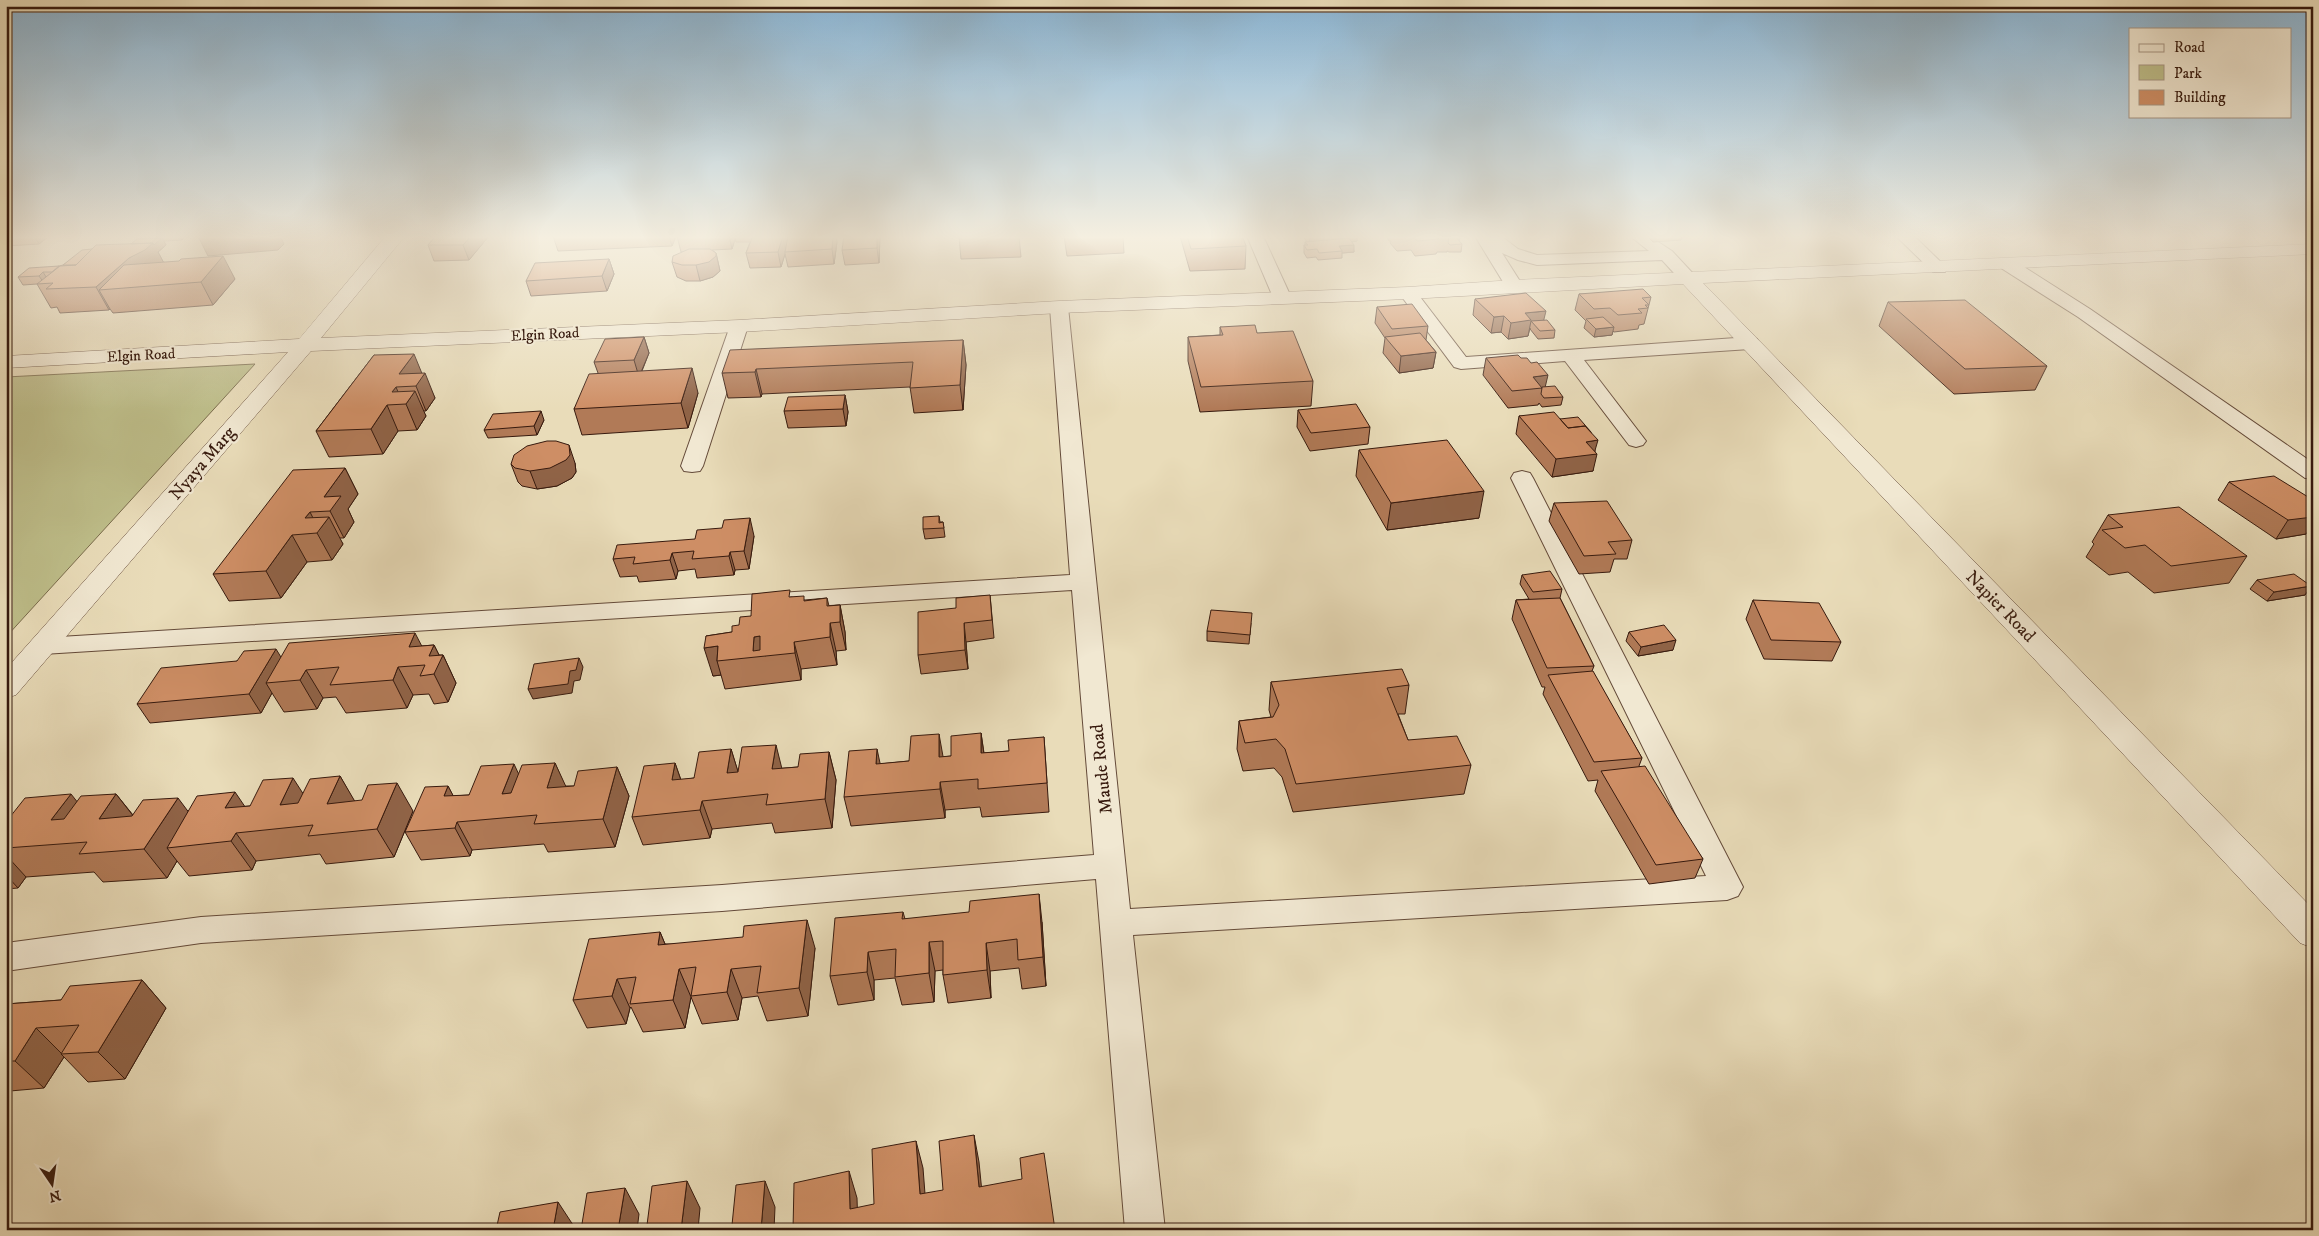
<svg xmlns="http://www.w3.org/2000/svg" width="2319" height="1236" font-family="'IM FELL DW Pica',serif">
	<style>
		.green { fill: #bebe8a; stroke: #7a6c4c }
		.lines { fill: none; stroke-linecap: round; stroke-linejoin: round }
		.minor-casing { stroke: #644a39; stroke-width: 2 }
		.tertiary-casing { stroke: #644a39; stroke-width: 1 }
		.minor { fill: #f1e8d2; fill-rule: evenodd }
		.tertiary { fill: #f1e8d2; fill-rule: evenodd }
		.wall { fill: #b17a57; stroke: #371a0e }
		.shaded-wall { fill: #906347; stroke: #371a0e }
		.building { fill: #ce8e65; stroke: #371a0e; fill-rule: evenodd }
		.labels { text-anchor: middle; stroke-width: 4.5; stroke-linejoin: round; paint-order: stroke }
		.far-street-label { font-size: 15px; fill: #371a0e; stroke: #f1e8d2 }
		.street-label { font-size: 18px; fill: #371a0e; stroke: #f1e8d2 }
	</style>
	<rect width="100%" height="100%" fill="#e9dcb9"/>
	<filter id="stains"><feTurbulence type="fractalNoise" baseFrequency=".004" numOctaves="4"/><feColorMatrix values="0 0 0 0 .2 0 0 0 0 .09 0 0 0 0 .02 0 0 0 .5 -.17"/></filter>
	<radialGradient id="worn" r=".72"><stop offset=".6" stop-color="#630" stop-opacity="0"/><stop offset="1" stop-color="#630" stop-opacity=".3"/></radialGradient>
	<path class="green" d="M255,364L6,637V377Z"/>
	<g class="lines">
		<g class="minor-casing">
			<path id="minor" d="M1247,236H1263L1291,297L1288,301H1276L1273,297Z
				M1475,236H1501L1518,249L1537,255L1649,251L1630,236H1649L1672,251L1699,280L1696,284H1684L1662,260L1537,265L1518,260L1502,253L1523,286L1520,290H1508Z
				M1896,236H1914L1947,268L1945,272H1933Z
				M2007,259L2013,260L2090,309L2313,463V479L2305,478L2078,317L2001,268L1999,264L2001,260Z
				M1408,288L1414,289L1466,357L1750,337L1757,339L1759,343L1757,347L1750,349L1584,360L1646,441L1643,445L1636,447L1629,445L1565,361L1461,369L1454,367L1399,293L1402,289Z
				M1059,302L1065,303L1068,307L1130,909L1706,876L1511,478L1514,473L1522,471L1530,473L1533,478L1743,887L1738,896L1727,900L1133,935L1165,1230H1125L1096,879L722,911L201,943L6,971V943L201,917L722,885L1094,855L1072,590L43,654L34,652L30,646L34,640L43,638L1070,575L1050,307L1053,303Z
				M739,321L745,322L748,326L703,466L700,471L692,472L684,471L681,466L730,326L733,322Z"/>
		</g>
		<g class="tertiary-casing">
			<path id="tertiary" d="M386,236H405L321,338L739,320L1059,301L1408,287L1514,280L2313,244V254L1703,283L2313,909V948L2300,943L1683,284L1408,299L1059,313L739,332L311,351L16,695L6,698V669L288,352L6,368V356L299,339Z"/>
		</g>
		<use href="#minor" class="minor"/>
		<use href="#tertiary" class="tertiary"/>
	</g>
	<path class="wall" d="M6,236H49L39,244L6,246Z
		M135,236H186L182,240L164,241L166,245L158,252L163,262L235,279L213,305L113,313L110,309L109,310L60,313L57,307L51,308L37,284L23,285L18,277L63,265L92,249L131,244L157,238V237L136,238Z
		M436,236H489L469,260L434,261L428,245Z
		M553,236H676L672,246L558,251Z
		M677,236H787V240L788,236H836L837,242L834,264L788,267L785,254L781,267L750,268L746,253L750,242H736L735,239L732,249L712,250L716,253L720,271L713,277L700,281H686L677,277L672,262L683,252H681Z
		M880,236L879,263L845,265L842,250Z
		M959,236H1019L1021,257L961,259Z
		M1064,236H1123L1124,253L1067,256Z
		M1180,236H1242L1246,246L1245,269L1190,271Z
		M1303,236H1357V241L1352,242L1354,252L1342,253V258L1318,260L1316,257L1307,258L1304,253V245H1305V242H1307Z
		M1386,236H1460L1459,241L1462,244L1461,252H1449L1447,251V252H1437L1436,254L1415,256L1411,250L1397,251L1390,243L1391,241H1389Z
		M1647,236H1682L1681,240L1653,242Z
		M609,259L614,274L607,291L531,296L526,281Z
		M1579,294L1651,297L1644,324L1639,325L1638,329L1614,332L1613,331L1612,335L1594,337L1584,328L1586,321L1575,310Z
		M1475,299L1544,320L1555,330L1554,338L1538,339L1530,329V328L1528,336L1508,339L1501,332L1491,333L1473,315Z
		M1888,302L2047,366L2035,390L1954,394L1879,326Z
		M1377,307L1428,326L1426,340L1436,352L1433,368L1399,373L1383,353L1385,338L1375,323Z
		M1220,327L1257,333L1313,381L1311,406L1200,412L1188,361V337L1220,335Z
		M644,337L649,353L642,371L698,393L688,428L582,435L574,409L598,373L594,362Z
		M963,340L966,365L963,410L914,413L910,387L762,394L761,397L728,398L722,373Z
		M374,355L422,373L435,398L426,411H423L426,416L417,430L398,431L383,454L329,457L316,431Z
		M1486,358L1545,387L1563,397L1561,405L1542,407L1539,403L1538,405L1508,408L1483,375Z
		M845,395L848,412L846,426L788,428L784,411Z
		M1298,410L1370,427L1368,444L1310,451L1297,427Z
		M1519,416L1560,419L1591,432L1595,451L1593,471L1552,477L1516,434Z
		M544,420L537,435L488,438L484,430Z
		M1359,450L1479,518L1387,530L1356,476Z
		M575,463L576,472L572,478L557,486L537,489L522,486L518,482L511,464Z
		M345,468L358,494L348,509L354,522L344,538H339L343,544L332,560L307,562L281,598L229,601L213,574Z
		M2229,482L2313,500V527L2310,528L2306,534L2276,539L2218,500Z
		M1554,503L1632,540L1627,559H1614L1610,572L1579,574L1549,521Z
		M2108,515L2247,556L2229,583L2154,593L2128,572L2109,575L2086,557L2094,544L2092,542Z
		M939,516L940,522H943L945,537L925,539L923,529Z
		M754,536L749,569L735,570L734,575L697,578L695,569L678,571L676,579L639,582L637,576L620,577L613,559Z
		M1522,575L1562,589L1560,598L1594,666L1592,671L1642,758L1639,766L1703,859L1695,878L1649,884L1595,791L1598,780L1588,781L1543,694L1545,687H1542L1512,619L1516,600L1529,599L1520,584Z
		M2257,580L2311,586L2305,595L2267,601L2250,589Z
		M990,595L994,638L966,642L968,669L921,674L918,655Z
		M791,597L805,600L827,598L829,606L840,605L845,632L846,650L836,651L837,665L801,669V680L725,689L721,675L713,676L706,636L732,632L751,616Z
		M1753,600L1841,642L1832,661L1764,659L1746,619Z
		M1251,623L1249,644L1207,641V631Z
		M1629,632L1673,650L1638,656L1626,641Z
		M434,645L439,655H443L456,683L448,702L434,704L429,694L413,695L407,708L346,713L336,697L323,698L317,709L284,712L272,693L261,713L150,723L137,704L237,661Z
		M1271,682L1409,685L1405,714H1398L1408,740L1471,765L1464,794L1293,812L1282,777L1274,768L1243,771L1237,749L1239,721L1271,717L1269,710Z
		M981,733L984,753L1009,751L1044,737L1049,812L982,817L980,807L945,810V818L851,826L844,797L880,764L909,761L951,756Z
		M731,749L738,772L798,767L829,752L836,780L832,828L775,833L772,823L712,829L710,838L643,845L632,817L675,763L681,780L694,778Z
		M555,763L565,786H574L617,767L629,796L615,847L548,852L544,844L472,850L470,856L421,860L405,832L448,786L453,796L469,795L519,774Z
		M340,776L354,801L413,811L394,857L326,864L320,854L256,861L252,870L189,876L177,861L167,878L103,882L94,872L26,877L18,888L6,889V822L77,802L116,794L133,815L250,806L303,793Z
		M903,912L905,919L1042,922L1046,986L1022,989L1019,968L990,971L991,998L948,1003L943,975V970L935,971L934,1002L902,1005L895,978L874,980V1000L838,1005L830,976Z
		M660,932L665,944L815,948L808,1016L767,1021L758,996L742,998L738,1020L702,1024L691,997L685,1028L643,1032L631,1007L630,1008L626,1024L587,1028L573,1000Z
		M142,980L166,1008L125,1079L88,1082L64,1057L44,1088L10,1091L6,1088V1004L61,1000Z"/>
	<path class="shaded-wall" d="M34,236H49L39,244Z
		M180,236H186L182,240Z
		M198,236H280L284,244L278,250L208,256Z
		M471,236H489L469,260L463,245Z
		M669,236H676L672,246Z
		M729,236H735V239L732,249Z
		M781,236H787L788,245L785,252V254L781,267L778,252Z
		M833,236H836L837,242L834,264L832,249Z
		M877,236H880L879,263L877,248Z
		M1310,236H1357V241L1309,246Z
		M162,238L166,245L158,252L165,265L99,290L110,309L109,310L96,287L129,258Z
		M1354,245V252L1342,253V251L1339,246Z
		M716,253L720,271L713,277L700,281L696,265Z
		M223,256L235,279L213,305L201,282Z
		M609,259L614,274L607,291L602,276Z
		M43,272L48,280L44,283L39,276Z
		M1546,311L1542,327L1531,321L1528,336L1508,339L1511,323L1525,313Z
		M1504,316L1501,332L1491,333L1494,317Z
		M1614,327L1612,335L1594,337L1596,329Z
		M644,337L649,353L639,377L634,360Z
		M963,340L966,365L963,410L960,385Z
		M1436,352L1433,368L1399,373L1401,356Z
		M414,354L423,376L425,373L435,398L426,411L416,386L399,374Z
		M692,368L698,393L688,428L681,403Z
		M756,369L762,394L761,397L755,372Z
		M1548,375L1544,392L1533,377Z
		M396,387L403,404L392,392Z
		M415,391L426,416L417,430L406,404Z
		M845,395L848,412L846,426L843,409Z
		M387,405L398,431L383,454L371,429Z
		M541,411L544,420L537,435L534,426Z
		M1598,440L1594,454H1597L1593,471L1552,477L1556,459L1586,442Z
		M569,445L575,463L576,472L572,478L557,486L537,489L530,471Z
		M345,468L358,494L348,509L354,522L344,538L330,511L324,497Z
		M1484,491L1479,518L1387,530L1391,503Z
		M2313,511V527L2310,528L2306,534L2276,539L2288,520Z
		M310,512L319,530L329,517L343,544L332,560L317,533L305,518Z
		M750,518L754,536L749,569L744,551Z
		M292,535L307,562L281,598L266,571Z
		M730,552L735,570L734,575L729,556Z
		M672,553L678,571L676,579L670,560Z
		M2311,586L2305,595L2267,601L2274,592Z
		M840,605L845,632L846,650L840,622Z
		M830,623L836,651L837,665L830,637Z
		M964,623L966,642L968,669L965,650Z
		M415,633L429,660L409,647Z
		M760,636L766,656L753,651L754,637Z
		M1676,640L1673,650L1638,656L1641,647Z
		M794,642L801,669V680L795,653Z
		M434,645L441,659L443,655L456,683L448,702L434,674L429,656Z
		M718,646L717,661L721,675L713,676L704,648Z
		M276,649L287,667L266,683L272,693L261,713L249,694Z
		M579,658L583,667L580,680L574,681L572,693L533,699L528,689L570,671Z
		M398,667L413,695L407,708L393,680Z
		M306,670L323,698L317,709L300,680Z
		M981,733L985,762L981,753Z
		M939,734L944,762L939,757Z
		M776,745L783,773L772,769Z
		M731,749L740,778L727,773Z
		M877,749L883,777L876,764Z
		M829,752L836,780L832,828L825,799Z
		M555,763L568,791L547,788Z
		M675,763L685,792L672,780Z
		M514,764L527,792L502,794Z
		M617,767L629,796L615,847L603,819Z
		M340,776L357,805L345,832L327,804Z
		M293,778L311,806L280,805Z
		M940,782L945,810V818L940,789Z
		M397,783L413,811L394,857L377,829Z
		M448,786L463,814L457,822L472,850L470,856L455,828L444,796Z
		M235,792L254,820L225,808Z
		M71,794L94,823L51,820Z
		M116,794L138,822L99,819Z
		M178,798L199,826L167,848L177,861L167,878L144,849Z
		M702,801L712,829L710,838L700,810Z
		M236,833L256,861L252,870L231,841Z
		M6,855L26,877L18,888L6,875Z
		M1039,894L1042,922L1046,986L1043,957Z
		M807,920L815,948L808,1016L799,988Z
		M660,932L672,961L658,945Z
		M929,942L935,971L934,1002L929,973Z
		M986,943L990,971L991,998L987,970Z
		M868,952L874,980V1000L867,972Z
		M679,969L691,997L685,1028L673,1000Z
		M731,969L742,998L738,1020L727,992Z
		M617,979L630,1008L626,1024L612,996Z
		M142,980L166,1008L125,1079L98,1052Z
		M36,1028L62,1054H61L64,1057L44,1088L15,1061Z
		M974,1135L979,1162L984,1213L979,1187Z
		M916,1141L923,1168L927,1220L920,1194Z
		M849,1171L857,1198L858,1230L850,1209Z
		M687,1181L700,1208L698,1230H681Z
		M765,1181L775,1207L774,1230H761Z
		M625,1188L639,1214L637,1230H618Z
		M558,1202L575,1228V1230H553Z"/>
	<path class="building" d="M436,236H471L463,245H428Z
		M753,236H783L778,252L746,253Z
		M788,236H833L832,249L785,252Z
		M844,236H877V248L842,250Z
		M959,236H978L959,237Z
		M1187,236H1242L1246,246L1191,249Z
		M1413,236H1449L1437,237L1439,239L1417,241Z
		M1449,236H1455L1462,244L1450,245L1448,243Z
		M162,238L154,245L153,243L131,244L137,239Z
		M1349,238L1354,245L1339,246L1342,251L1319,253L1317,249L1307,250L1304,245H1308L1305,242Z
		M153,243L145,250L129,258L96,287L46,289L53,283L37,284L60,266L76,265L96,245Z
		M92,249L76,265H63L82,250Z
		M689,249H710L716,253V256L709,262L696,265H682L672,262L673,256Z
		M223,256L201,282L99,290L124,265L179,261L181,259Z
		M609,259L602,276L526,281L535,263Z
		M59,266L52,272H43L39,276L18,277L29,268Z
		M1643,289L1651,297L1642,298L1649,305H1645L1648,308L1638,309L1642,313L1618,315L1610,308L1594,309L1579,294Z
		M1526,293L1546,311L1525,313L1531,320L1511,323L1504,316L1494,317L1475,299Z
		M1965,300L2047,366L1965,369L1888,302Z
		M1412,304L1428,326L1392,329L1377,307Z
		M1603,317L1614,327L1596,329L1586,319Z
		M1547,320L1555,330L1540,331L1531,321Z
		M1255,325L1257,333L1293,331L1313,381L1201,387L1188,337L1223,335L1220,327Z
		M1420,333L1436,352L1401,356L1385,337Z
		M644,337L634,360L594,362L605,339Z
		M963,340L960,385L910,388L913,362L756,369L755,372L722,373L730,350Z
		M414,354L399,374L425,373L416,386L396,387L392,392L415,391L406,404L387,405L371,429L316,431L374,355Z
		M1518,355L1521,358H1527L1531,363L1537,362L1548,375L1533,377L1542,388L1512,391L1486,358Z
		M692,368L681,403L574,409L589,374Z
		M1555,386L1563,397L1544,398L1541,394L1542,388V387Z
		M845,395L843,409L784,411L788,397Z
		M1356,404L1370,427L1311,433L1298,410Z
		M541,411L534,426L484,430L493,414Z
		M1554,412L1568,428L1585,426L1598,440L1586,442L1597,454L1556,459L1519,416Z
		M1578,417L1591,432L1585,426L1568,428L1560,419Z
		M1447,440L1484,491L1391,503L1359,450Z
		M547,441H556L569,445L570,455L566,460L550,468L530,471L515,468L511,464L514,455L527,446Z
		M345,468L324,497L341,496L330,511L310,512L305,518L329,517L317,533L292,535L266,571L213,574L293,470Z
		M2274,476L2313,500V511L2312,512L2313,517L2288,520L2229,482Z
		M1607,501L1632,540L1608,542L1616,554L1584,556L1554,503Z
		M2179,507L2247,556L2171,566L2145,545L2125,548L2102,530L2123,527L2108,515Z
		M939,516V523L943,522L944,528L923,529V517Z
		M750,518L744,551L730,552L729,556L692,559L694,551L672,553L670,560L633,564L635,557L613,559L617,545L695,539L697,530L722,528L724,520Z
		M1550,571L1562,589L1533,592L1522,575Z
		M2294,574L2311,586L2274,592L2257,580Z
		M790,590L789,597L804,596V601L827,598V606L840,605V622L830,623V637L794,642L795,653L717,661L718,646L704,648L706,636L732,632V626L739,625L740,617L751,616L752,594ZM760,636V650L753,651L754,637Z
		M990,595L992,620L964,623L965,650L918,655V612L956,608V598Z
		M1560,598L1594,666L1547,668L1516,600Z
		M1753,600L1819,603L1841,642L1771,640Z
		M1211,610L1252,613L1250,635L1207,631Z
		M1664,625L1676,640L1641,647L1629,632Z
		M415,633L409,647L434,645L429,656L443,655L434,674L420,676L425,665L398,667L393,680L330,685L339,667L306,670L300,680L266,683L289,643Z
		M276,649L249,694L137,704L161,668L237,661L244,651Z
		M579,658L576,670L570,671L568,684L528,689L534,664Z
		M1402,669L1409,685L1387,688L1408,740L1457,736L1471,765L1296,784L1285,749L1276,739L1245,743L1239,721L1273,717L1279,705L1271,682Z
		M1593,671L1642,758L1594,762L1548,675Z
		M981,733V753L1009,751L1008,740L1044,737L1047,783L978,789V779L940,782V789L844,797L849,751L877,749L876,764L909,761L911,736L939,734V757L951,756V736Z
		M776,745L772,769L798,767L800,754L829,752L825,799L766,805L768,794L702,801L700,810L632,817L644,766L675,763L672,780L694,778L699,752L731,749L727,773L738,772L742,747Z
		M555,763L547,788L574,786L578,771L617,767L603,819L534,824L537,815L457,822L455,828L405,832L425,787L448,786L444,796L469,795L481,766L514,764L502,794L511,793L522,765Z
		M1645,766L1703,859L1656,865L1601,771Z
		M340,776L327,804L362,800L368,785L397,783L377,829L308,836L313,825L236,833L231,841L167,848L197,796L235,792L225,808L250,806L263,780L293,778L280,805L298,803L310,779Z
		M71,794L51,820L64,819L81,796L116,794L99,819L132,816L143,800L178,798L144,849L79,854L87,842L6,848V822L25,798Z
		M1039,894L1043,957L1018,960L1017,939L986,943L987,970L943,975V941L929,942V973L895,977L896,949L868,952L867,972L830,976L835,918L903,912L902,919L969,912L970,901Z
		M807,920L799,988L757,993L761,966L731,969L727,992L691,996L696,967L679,969L673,1000L630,1004L636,977L617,979L612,996L573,1000L589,939L660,932L658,945L743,937L744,926Z
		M142,980L98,1052L61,1054L79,1025L36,1028L15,1061H6V1004L61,1000L70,986Z
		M974,1135L979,1187L1022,1179L1020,1158L1044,1153L1055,1230H793L794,1183L849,1171L850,1209L874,1204L872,1149L916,1141L920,1194L943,1190L939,1141Z
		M687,1181L681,1230H620L647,1225L652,1186Z
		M765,1181L761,1230H700L732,1225L736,1185Z
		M625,1188L618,1230H581L587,1193Z
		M558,1202L553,1230H496L500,1212Z"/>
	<linearGradient id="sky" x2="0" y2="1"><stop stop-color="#8ab6d6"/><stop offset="0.58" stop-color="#f5efe0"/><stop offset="1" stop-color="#f5efe0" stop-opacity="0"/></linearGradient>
	<rect width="2319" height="409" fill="url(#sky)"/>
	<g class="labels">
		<g class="far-street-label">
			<text transform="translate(545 334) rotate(-3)" y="5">Elgin Road</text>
			<text transform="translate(141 355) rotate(-3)" y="5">Elgin Road</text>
		</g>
		<g class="street-label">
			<text transform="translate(202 463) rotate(-49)" y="6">Nyaya Marg</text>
			<text transform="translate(2001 606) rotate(46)" y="6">Napier Road</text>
			<text transform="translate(1101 769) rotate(-96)" y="6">Maude Road</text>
		</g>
	</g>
	<rect width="2319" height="1236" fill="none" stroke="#e9dcb9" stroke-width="25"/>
	<rect x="8" y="8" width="2304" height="1221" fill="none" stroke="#371a0e" stroke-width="2.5"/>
	<rect x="12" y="12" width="2294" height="1211" fill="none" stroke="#371a0e"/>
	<rect x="2129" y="28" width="162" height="90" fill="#f1e8d2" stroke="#a79684"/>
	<rect x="2139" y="44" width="25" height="8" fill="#f1e8d2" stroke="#a79684"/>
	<text x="2174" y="52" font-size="15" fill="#371a0e">Road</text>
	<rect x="2139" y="65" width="25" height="15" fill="#bebe8a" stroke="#a79684"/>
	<text x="2174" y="78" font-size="15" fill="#371a0e">Park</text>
	<rect x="2139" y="90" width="25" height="15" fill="#ce8e65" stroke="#a79684"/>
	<text x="2174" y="102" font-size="15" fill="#371a0e">Building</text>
	<g transform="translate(52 1184) rotate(167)" stroke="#f1e8d2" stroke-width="4" paint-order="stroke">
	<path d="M0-4L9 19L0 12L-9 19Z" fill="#371a0e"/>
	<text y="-8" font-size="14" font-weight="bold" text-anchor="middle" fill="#371a0e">N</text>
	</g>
	<rect width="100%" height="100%" filter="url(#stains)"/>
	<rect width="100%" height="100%" fill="url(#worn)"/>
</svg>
